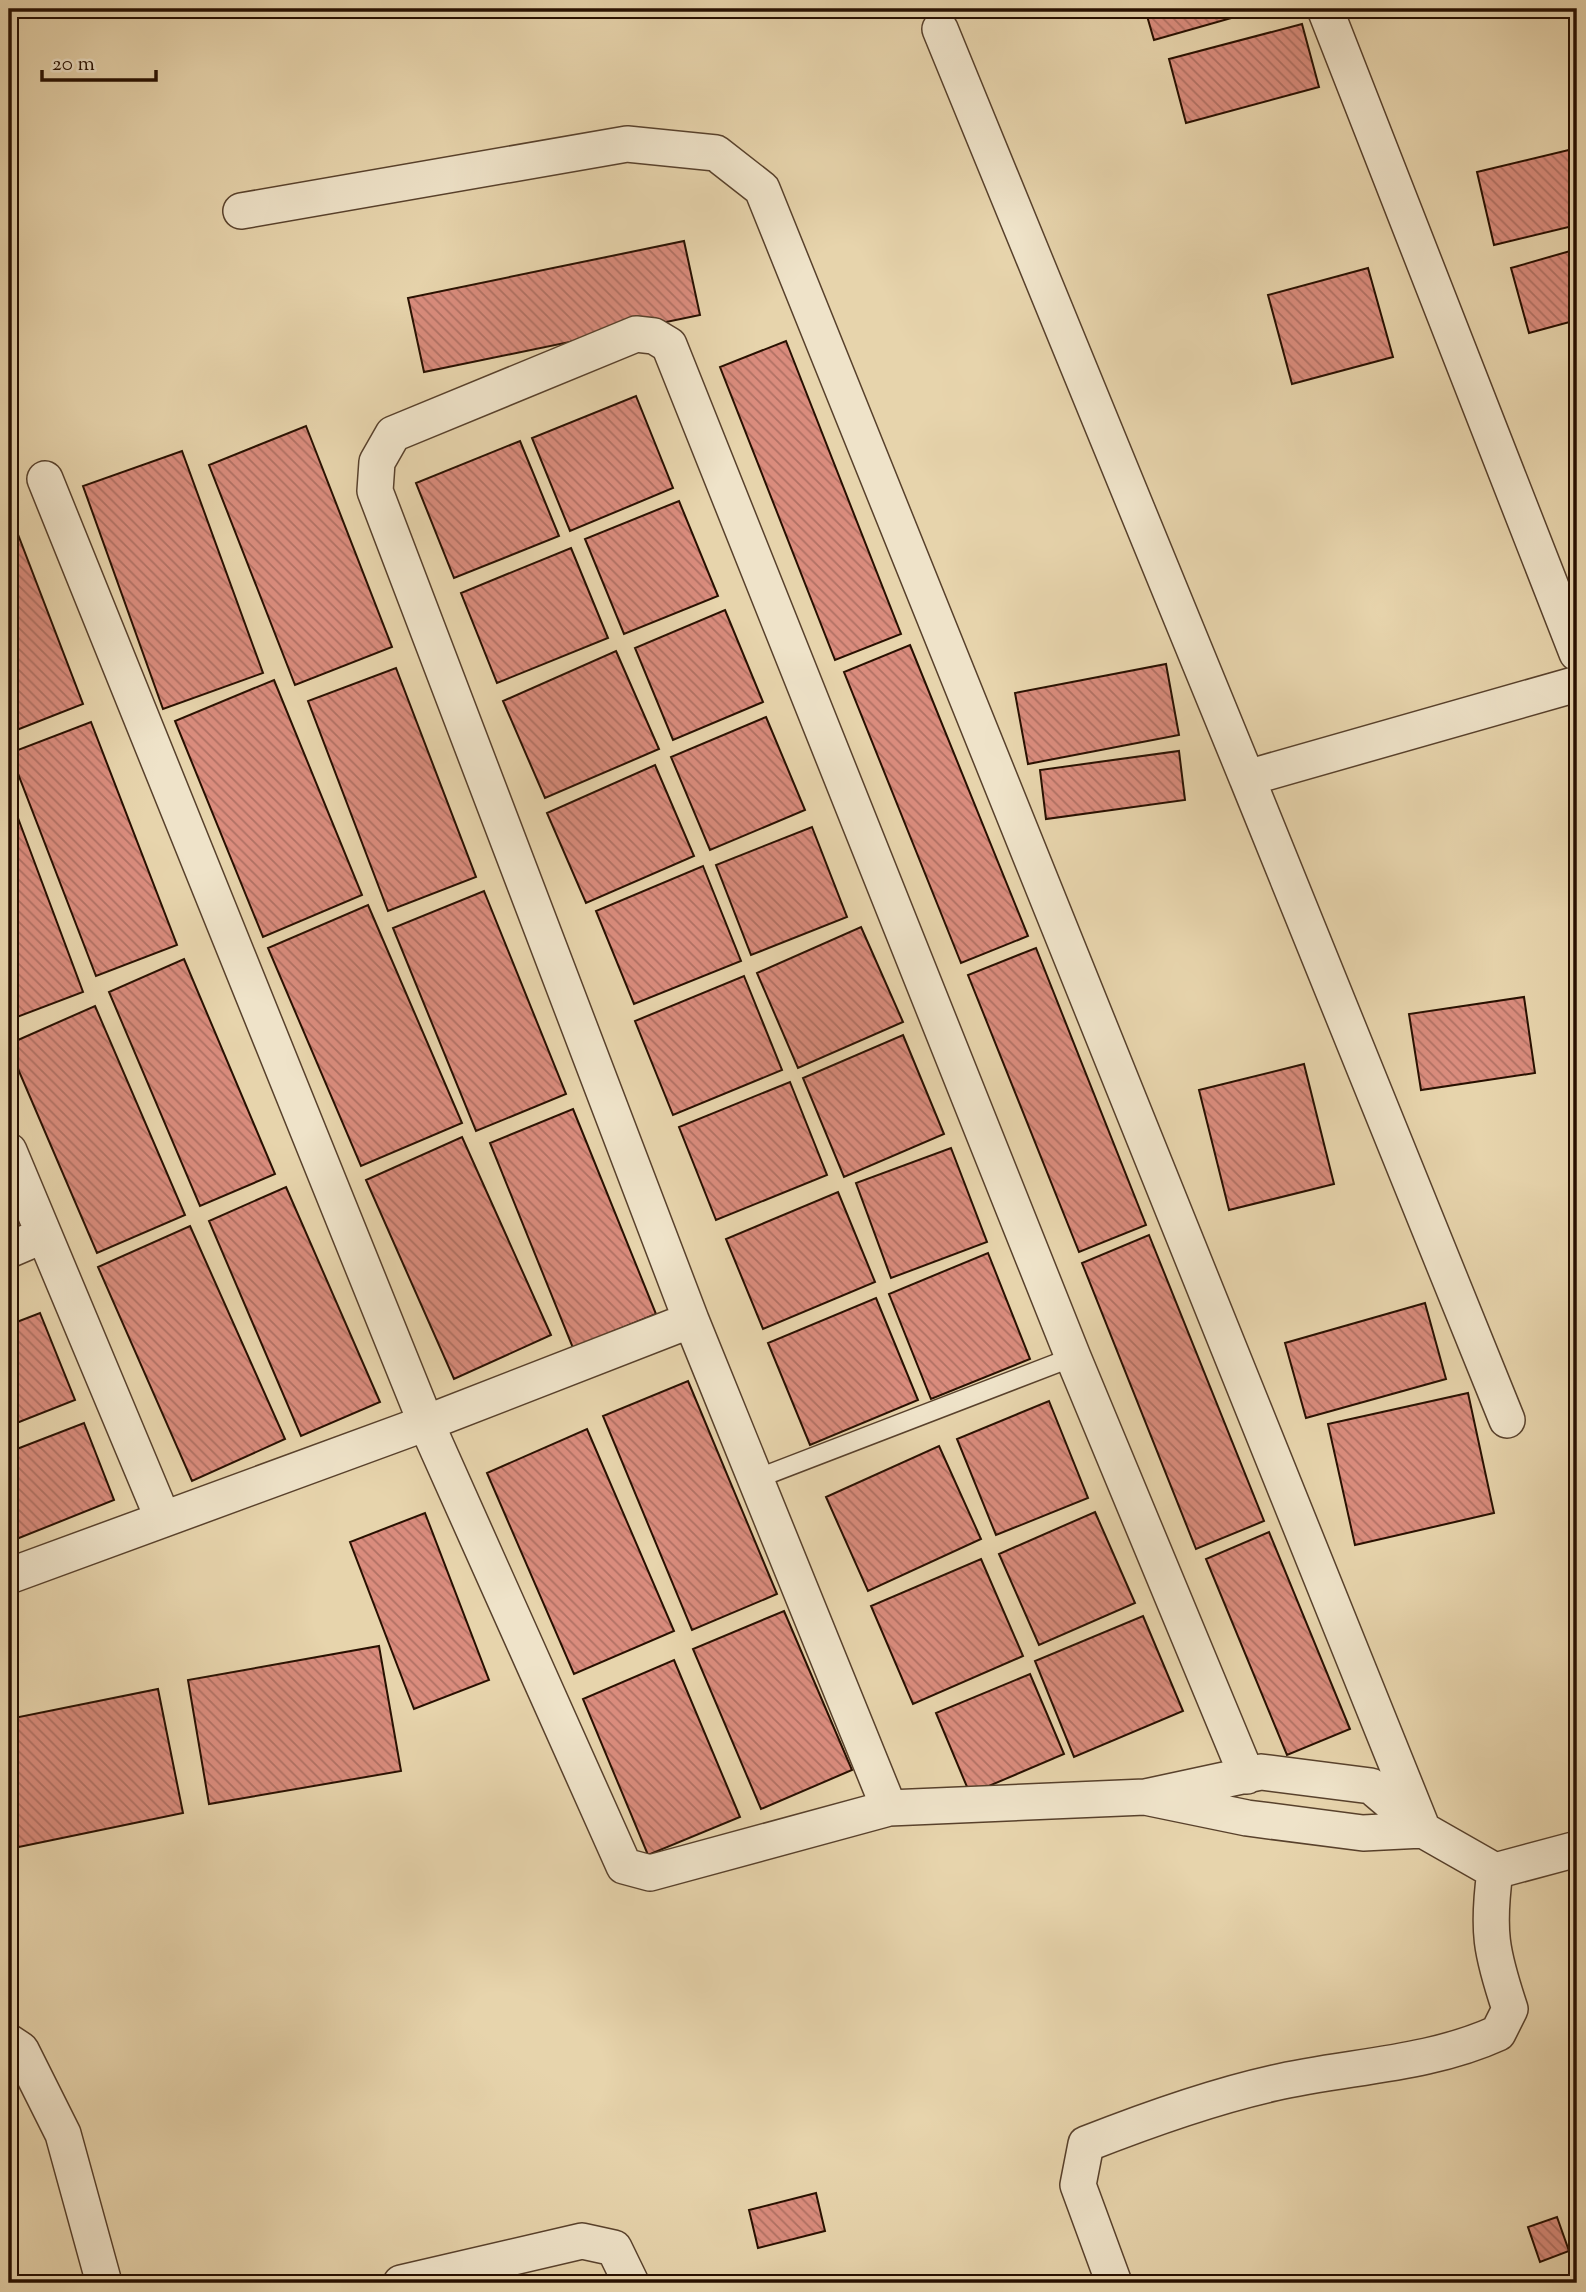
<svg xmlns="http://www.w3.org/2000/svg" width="1586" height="2292" font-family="'Sorts Mill Goudy',serif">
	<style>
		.building { fill: url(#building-back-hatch); stroke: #281001; stroke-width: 2 }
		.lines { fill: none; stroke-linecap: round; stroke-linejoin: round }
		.lane-casing { stroke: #58412c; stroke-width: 21 }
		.street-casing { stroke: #58412c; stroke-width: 38 }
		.lane { stroke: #efe3c9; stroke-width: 18 }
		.street { stroke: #efe3c9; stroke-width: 35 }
	</style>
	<defs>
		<pattern id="building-back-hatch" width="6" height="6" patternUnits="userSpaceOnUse" patternTransform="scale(1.75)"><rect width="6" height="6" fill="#da8c7d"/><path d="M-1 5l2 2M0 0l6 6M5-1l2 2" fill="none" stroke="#b17164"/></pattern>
	</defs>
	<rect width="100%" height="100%" fill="#e7d4ac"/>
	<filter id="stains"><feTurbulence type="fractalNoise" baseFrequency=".00286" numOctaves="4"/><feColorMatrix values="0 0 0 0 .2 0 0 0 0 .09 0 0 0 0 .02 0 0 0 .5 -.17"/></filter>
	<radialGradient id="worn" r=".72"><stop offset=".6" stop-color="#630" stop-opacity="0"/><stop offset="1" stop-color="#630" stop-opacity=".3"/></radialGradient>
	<path class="building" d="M1145,9H1256V11L1154,40Z
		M1302,24L1319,87L1186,123L1169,59Z
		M1577,148V225L1494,245L1477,172Z
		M684,241L700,315L424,372L408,298Z
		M1577,249V320L1529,333L1511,268Z
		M1368,268L1393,357L1292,384L1268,295Z
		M786,341L901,634L835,660L720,367Z
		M636,396L673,488L570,531L532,438Z
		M306,426L392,647L295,685L209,465Z
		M520,441L559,536L454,578L416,483Z
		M182,451L263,673L163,709L83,486Z
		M679,501L718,596L624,634L585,539Z
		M9,511L83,704L9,733Z
		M571,548L608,638L497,683L461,593Z
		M725,610L763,702L673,740L635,648Z
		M910,645L1028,936L961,963L844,672Z
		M616,651L659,749L545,798L503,701Z
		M1166,664L1179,735L1028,764L1015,693Z
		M396,668L476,877L388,911L308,701Z
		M274,680L362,895L263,937L175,721Z
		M766,717L805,810L710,850L671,757Z
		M91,722L177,945L96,976L10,753Z
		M1179,751L1185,800L1046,819L1040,770Z
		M655,765L694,856L586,903L547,813Z
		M9,794L83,992L9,1020Z
		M812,827L847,917L751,955L716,865Z
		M703,866L741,961L634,1004L596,911Z
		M484,891L566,1094L476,1131L393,928Z
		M368,905L462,1123L361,1166L268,948Z
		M861,927L903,1022L798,1068L757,973Z
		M1036,948L1146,1225L1079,1252L968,975Z
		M184,959L275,1174L200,1206L109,992Z
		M744,976L782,1070L673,1115L635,1021Z
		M1524,997L1535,1073L1421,1090L1409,1014Z
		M95,1006L185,1215L97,1253L9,1048V1044Z
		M903,1035L944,1134L844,1177L803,1078Z
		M1304,1064L1334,1184L1229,1210L1199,1090Z
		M790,1082L827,1175L716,1220L679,1127Z
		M573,1109L656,1314L573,1348L490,1143Z
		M462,1137L551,1335L454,1379L366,1180Z
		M951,1148L987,1242L891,1278L856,1183Z
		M286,1187L380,1402L301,1436L209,1221Z
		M838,1192L875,1282L763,1329L726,1239Z
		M190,1226L285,1439L192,1481L98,1267Z
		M1149,1235L1264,1521L1196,1549L1082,1263Z
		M988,1253L1030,1359L931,1399L889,1294Z
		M876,1298L918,1400L810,1445L768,1343Z
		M1425,1303L1446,1379L1306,1418L1285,1343Z
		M40,1313L75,1400L9,1426V1325Z
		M688,1381L777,1594L692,1630L603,1416Z
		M1468,1393L1494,1513L1355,1545L1328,1424Z
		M1049,1401L1088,1498L996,1535L957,1439Z
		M84,1423L114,1500L9,1542V1452Z
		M587,1429L674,1631L574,1674L487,1473Z
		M939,1446L981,1539L868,1591L826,1497Z
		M1095,1512L1135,1603L1039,1645L999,1554Z
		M425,1513L489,1680L414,1709L350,1542Z
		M1269,1532L1350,1729L1287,1755L1206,1559Z
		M981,1559L1023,1656L913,1704L871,1606Z
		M784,1611L852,1770L761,1809L693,1649Z
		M1143,1616L1183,1711L1074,1757L1035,1661Z
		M379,1646L401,1771L209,1804L188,1680Z
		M674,1660L740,1817L648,1855L583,1699Z
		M1030,1674L1064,1754L970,1794L936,1713Z
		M158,1689L183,1813L9,1849V1719Z
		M816,2193L825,2231L758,2248L749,2210Z
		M1557,2217L1569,2251L1540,2262L1528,2227Z"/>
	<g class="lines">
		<g class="lane-casing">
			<path id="lane" d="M756,1479L1073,1357"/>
		</g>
		<g class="street-casing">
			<path id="street" d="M1325,9L1577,653
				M940,29L1247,778
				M241,211L627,144L716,153L762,189L1423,1830L1495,1871L1577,1849
				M45,479L426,1423L691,1320L889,1808
				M9,1151L163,1519
				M9,1250L44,1235
				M691,1320L375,491L377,462L393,434L636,334L654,336L669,345L1073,1357L1247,1776
				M1507,1420L1247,778L1577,684
				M9,1576L426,1423L624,1866L650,1873L889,1808L1145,1797L1261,1772L1371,1786L1423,1830L1363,1833L1247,1818L1145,1797
				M9,2042L21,2050L63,2134L104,2283
				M401,2283L582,2241L614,2248L631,2283
				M1114,2283L1078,2185L1086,2144C1147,2120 1211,2097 1274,2083C1348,2066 1428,2065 1498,2033L1510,2009C1491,1952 1487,1931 1495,1871"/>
		</g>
		<use href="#lane" class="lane"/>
		<use href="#street" class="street"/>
	</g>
	<rect width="1586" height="2292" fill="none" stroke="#e7d4ac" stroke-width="35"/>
	<rect x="10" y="10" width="1565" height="2271" fill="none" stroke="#281001" stroke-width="3.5"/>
	<rect x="18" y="18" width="1551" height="2257" fill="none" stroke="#281001" stroke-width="2"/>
	<path d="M42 70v10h114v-10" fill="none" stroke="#281001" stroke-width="3.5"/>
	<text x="52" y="70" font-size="21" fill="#281001" stroke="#efe3c9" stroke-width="5" paint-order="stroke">20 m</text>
	<rect width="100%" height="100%" filter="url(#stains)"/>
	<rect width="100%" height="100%" fill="url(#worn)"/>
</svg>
